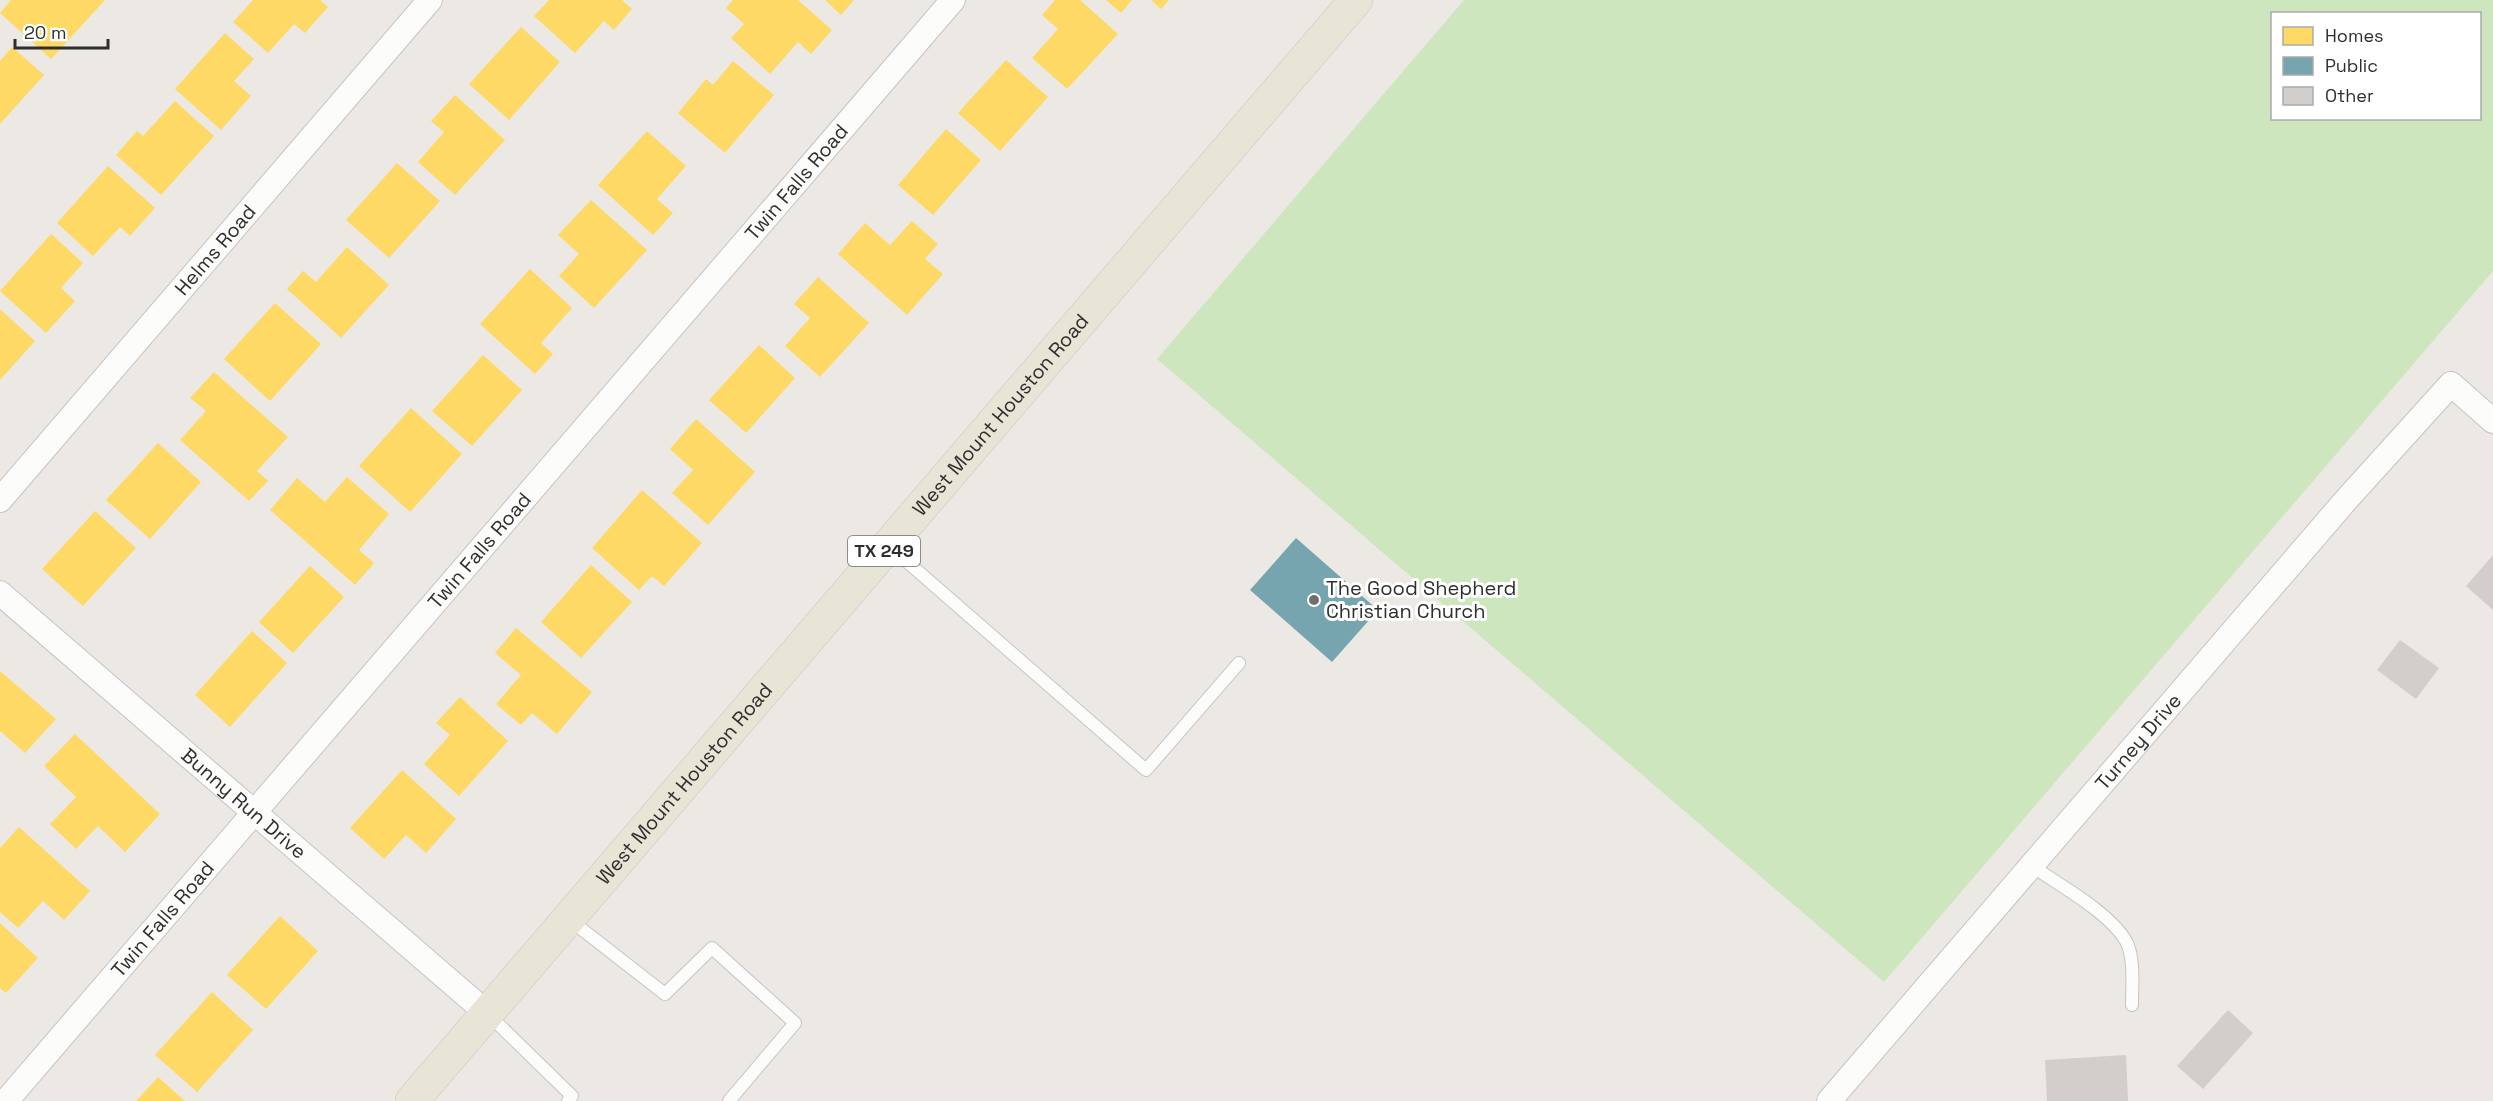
<svg xmlns="http://www.w3.org/2000/svg" width="2493" height="1101" font-family="'Space Grotesk',sans-serif">
	<style>
		.green { fill: #cee6be; fill-rule: evenodd }
		.homes { fill: #ffd966 }
		.public { fill: #76a5af }
		.building { fill: #d1cecb }
		.lines { fill: none; stroke-linecap: round; stroke-linejoin: round }
		.lane-casing { stroke: #c5c4c5; stroke-width: 14 }
		.street-casing { stroke: #c5c4c5; stroke-width: 26 }
		.primary-casing { stroke: #c6c5c4; stroke-width: 34 }
		.lane { stroke: #fcfcfb; stroke-width: 12 }
		.street { stroke: #fcfcfb; stroke-width: 24 }
		.primary { stroke: #e8e4d6; stroke-width: 33 }
		.poi-dot { fill: #706f6e; stroke: #fff; stroke-width: 2 }
		.labels { text-anchor: middle; stroke-width: 6; stroke-linejoin: round; paint-order: stroke }
		.shield { fill: #fff; stroke: #6d6d6d; stroke-width: 1.5 }
		.shield-label { font-size: 18px; font-weight: bold; fill: #2e2e2e }
		.street-label { font-size: 20px; fill: #2e2e2e; stroke: #fff }
		.poi-label { font-size: 20px; fill: #2e2e2e; stroke: #fff; text-anchor: start }
	</style>
	<rect width="100%" height="100%" fill="#ece8e4"/>
	<path class="green" d="M1464,0H2493V271L1884,982L1157,359ZM2272,14H2480V118H2272Z"/>
	<path class="homes" d="M11,0H105L51,59L0,13Z
		M253,0H320L328,7L305,33L294,24L268,53L233,22Z
		M549,0H622L632,9L614,30L604,21L575,53L534,16Z
		M733,0H798L832,30L811,54L798,42L770,74L731,38L744,24L726,8Z
		M825,0H854L841,15Z
		M1055,0H1080L1118,34L1067,89L1032,58L1058,29L1042,15Z
		M1106,0H1132L1121,13Z
		M1151,0H1169L1161,9Z
		M521,27L560,62L509,120L469,84Z
		M225,33L254,59L234,81L251,96L221,130L175,89Z
		M12,47L44,75L0,124V61Z
		M1006,60L1048,97L1000,151L958,113Z
		M733,61L774,95L725,153L678,113L706,79L713,85Z
		M455,95L505,140L455,195L418,162L444,132L431,121Z
		M175,101L214,136L161,195L116,155L137,131L143,136Z
		M946,129L981,160L933,215L898,185Z
		M647,131L686,166L657,199L673,213L653,235L598,185Z
		M397,163L440,201L389,258L346,220Z
		M108,166L155,208L130,236L120,227L93,256L57,223Z
		M591,200L647,250L594,308L559,276L579,254L558,235Z
		M912,221L938,244L925,259L943,274L907,315L838,254L865,223L890,245Z
		M51,234L83,263L61,288L75,301L46,333L0,291Z
		M347,247L389,285L341,338L287,289L303,271L316,282Z
		M530,269L572,308L541,343L553,354L535,374L480,324Z
		M818,277L869,323L820,377L785,346L810,318L794,304Z
		M275,303L321,344L270,401L224,359Z
		M0,309L35,341L0,380Z
		M759,345L795,378L746,433L709,400Z
		M483,355L522,390L472,446L432,411Z
		M214,372L288,437L257,471L268,481L249,501L180,440L206,411L190,398Z
		M411,408L462,454L410,512L359,466Z
		M696,419L755,472L708,525L672,493L693,470L670,449Z
		M158,443L201,482L150,539L106,500Z
		M347,477L389,514L359,550L374,563L355,585L270,510L297,478L325,502Z
		M642,490L702,543L664,586L652,576L639,590L592,548Z
		M95,511L136,548L83,606L42,569Z
		M591,565L632,602L581,658L541,622Z
		M310,566L344,597L293,653L259,622Z
		M516,628L592,692L557,734L532,713L521,725L496,704L521,675L495,653Z
		M252,631L287,663L230,727L195,695Z
		M0,671L56,719L25,753L0,731Z
		M460,697L508,741L459,796L424,764L450,735L436,723Z
		M75,734L160,814L125,852L98,826L76,849L50,824L76,797L44,766Z
		M402,770L456,819L426,853L406,835L384,859L350,828Z
		M19,827L90,891L64,920L43,901L18,928L0,912V848Z
		M280,916L318,951L266,1009L227,975Z
		M0,923L38,958L6,993L0,988Z
		M212,992L253,1030L197,1092L155,1055Z
		M158,1077L185,1101H136Z"/>
	<path class="public" d="M1296,538L1378,610L1332,662L1250,590Z"/>
	<path class="building" d="M2493,555V610L2466,586Z
		M2400,640L2439,668L2416,699L2377,670Z
		M2228,1010L2253,1033L2203,1089L2177,1066Z
		M2126,1055L2128,1101H2047L2045,1060Z"/>
	<g class="lines">
		<g class="lane-casing">
			<path id="lane" d="M889,546L1146,770L1239,663
				M2032,866C2059,885 2109,912 2126,941C2135,958 2132,986 2132,1005
				M570,920L665,994L712,948L795,1023L729,1101
				M489,1015L572,1096L568,1101"/>
		</g>
		<g class="street-casing">
			<g id="street">
				<path id="s1" d="M0,500L430,0"/>
				<path id="s2" d="M0,593L488,1014"/>
				<path id="s3" d="M6,1101L953,0"/>
				<path id="s4" d="M1829,1101L2346,500L2451,384L2493,421"/>
			</g>
		</g>
		<g class="primary-casing">
			<g id="primary">
				<path id="s5" d="M412,1101L1356,0"/>
			</g>
		</g>
		<use href="#lane" class="lane"/>
		<use href="#street" class="street"/>
		<use href="#primary" class="primary"/>
	</g>
	<circle class="poi-dot" cx="1314" cy="600" r="6"/>
	<g class="labels">
		<rect class="shield" x="848" y="536" width="72" height="30" rx="4.5"/>
		<g class="shield-label">
			<text x="884" y="557">TX 249</text>
		</g>
		<g class="street-label">
			<text dy="7" stroke="none"><textPath href="#s3" startOffset="1212">Twin Falls Road</textPath></text>
			<text dy="7" stroke="none"><textPath href="#s1" startOffset="330">Helms Road</textPath></text>
			<text dy="7" stroke="none"><textPath href="#s5" startOffset="904">West Mount Houston Road</textPath></text>
			<text dy="7" stroke="none"><textPath href="#s3" startOffset="726">Twin Falls Road</textPath></text>
			<text dy="7" stroke="none"><textPath href="#s4" startOffset="474">Turney Drive</textPath></text>
			<text dy="7" stroke="none"><textPath href="#s5" startOffset="418">West Mount Houston Road</textPath></text>
			<text dy="7" stroke="none"><textPath href="#s2" startOffset="322">Bunny Run Drive</textPath></text>
			<text dy="7" stroke="none"><textPath href="#s3" startOffset="240">Twin Falls Road</textPath></text>
		</g>
		<g class="poi-label">
			<text x="1326" y="595">The Good Shepherd<tspan x="1326" dy="23">Christian Church</tspan></text>
		</g>
	</g>
	<rect x="2271" y="12" width="210" height="108" fill="#ffffff" stroke="#ababab" stroke-width="1.5"/>
	<rect x="2283" y="27" width="30" height="18" fill="#ffd966" stroke="#ababab" stroke-width="1.5"/>
	<text x="2325" y="42" font-size="18" fill="#2e2e2e">Homes</text>
	<rect x="2283" y="57" width="30" height="18" fill="#76a5af" stroke="#ababab" stroke-width="1.5"/>
	<text x="2325" y="72" font-size="18" fill="#2e2e2e">Public</text>
	<rect x="2283" y="87" width="30" height="18" fill="#d1cecb" stroke="#ababab" stroke-width="1.5"/>
	<text x="2325" y="102" font-size="18" fill="#2e2e2e">Other</text>
	<path d="M15 39v9h93v-9" fill="none" stroke="#2e2e2e" stroke-width="3"/>
	<text x="24" y="39" font-size="18" fill="#2e2e2e" stroke="#ffffff" stroke-width="4.5" paint-order="stroke">20 m</text>
</svg>
